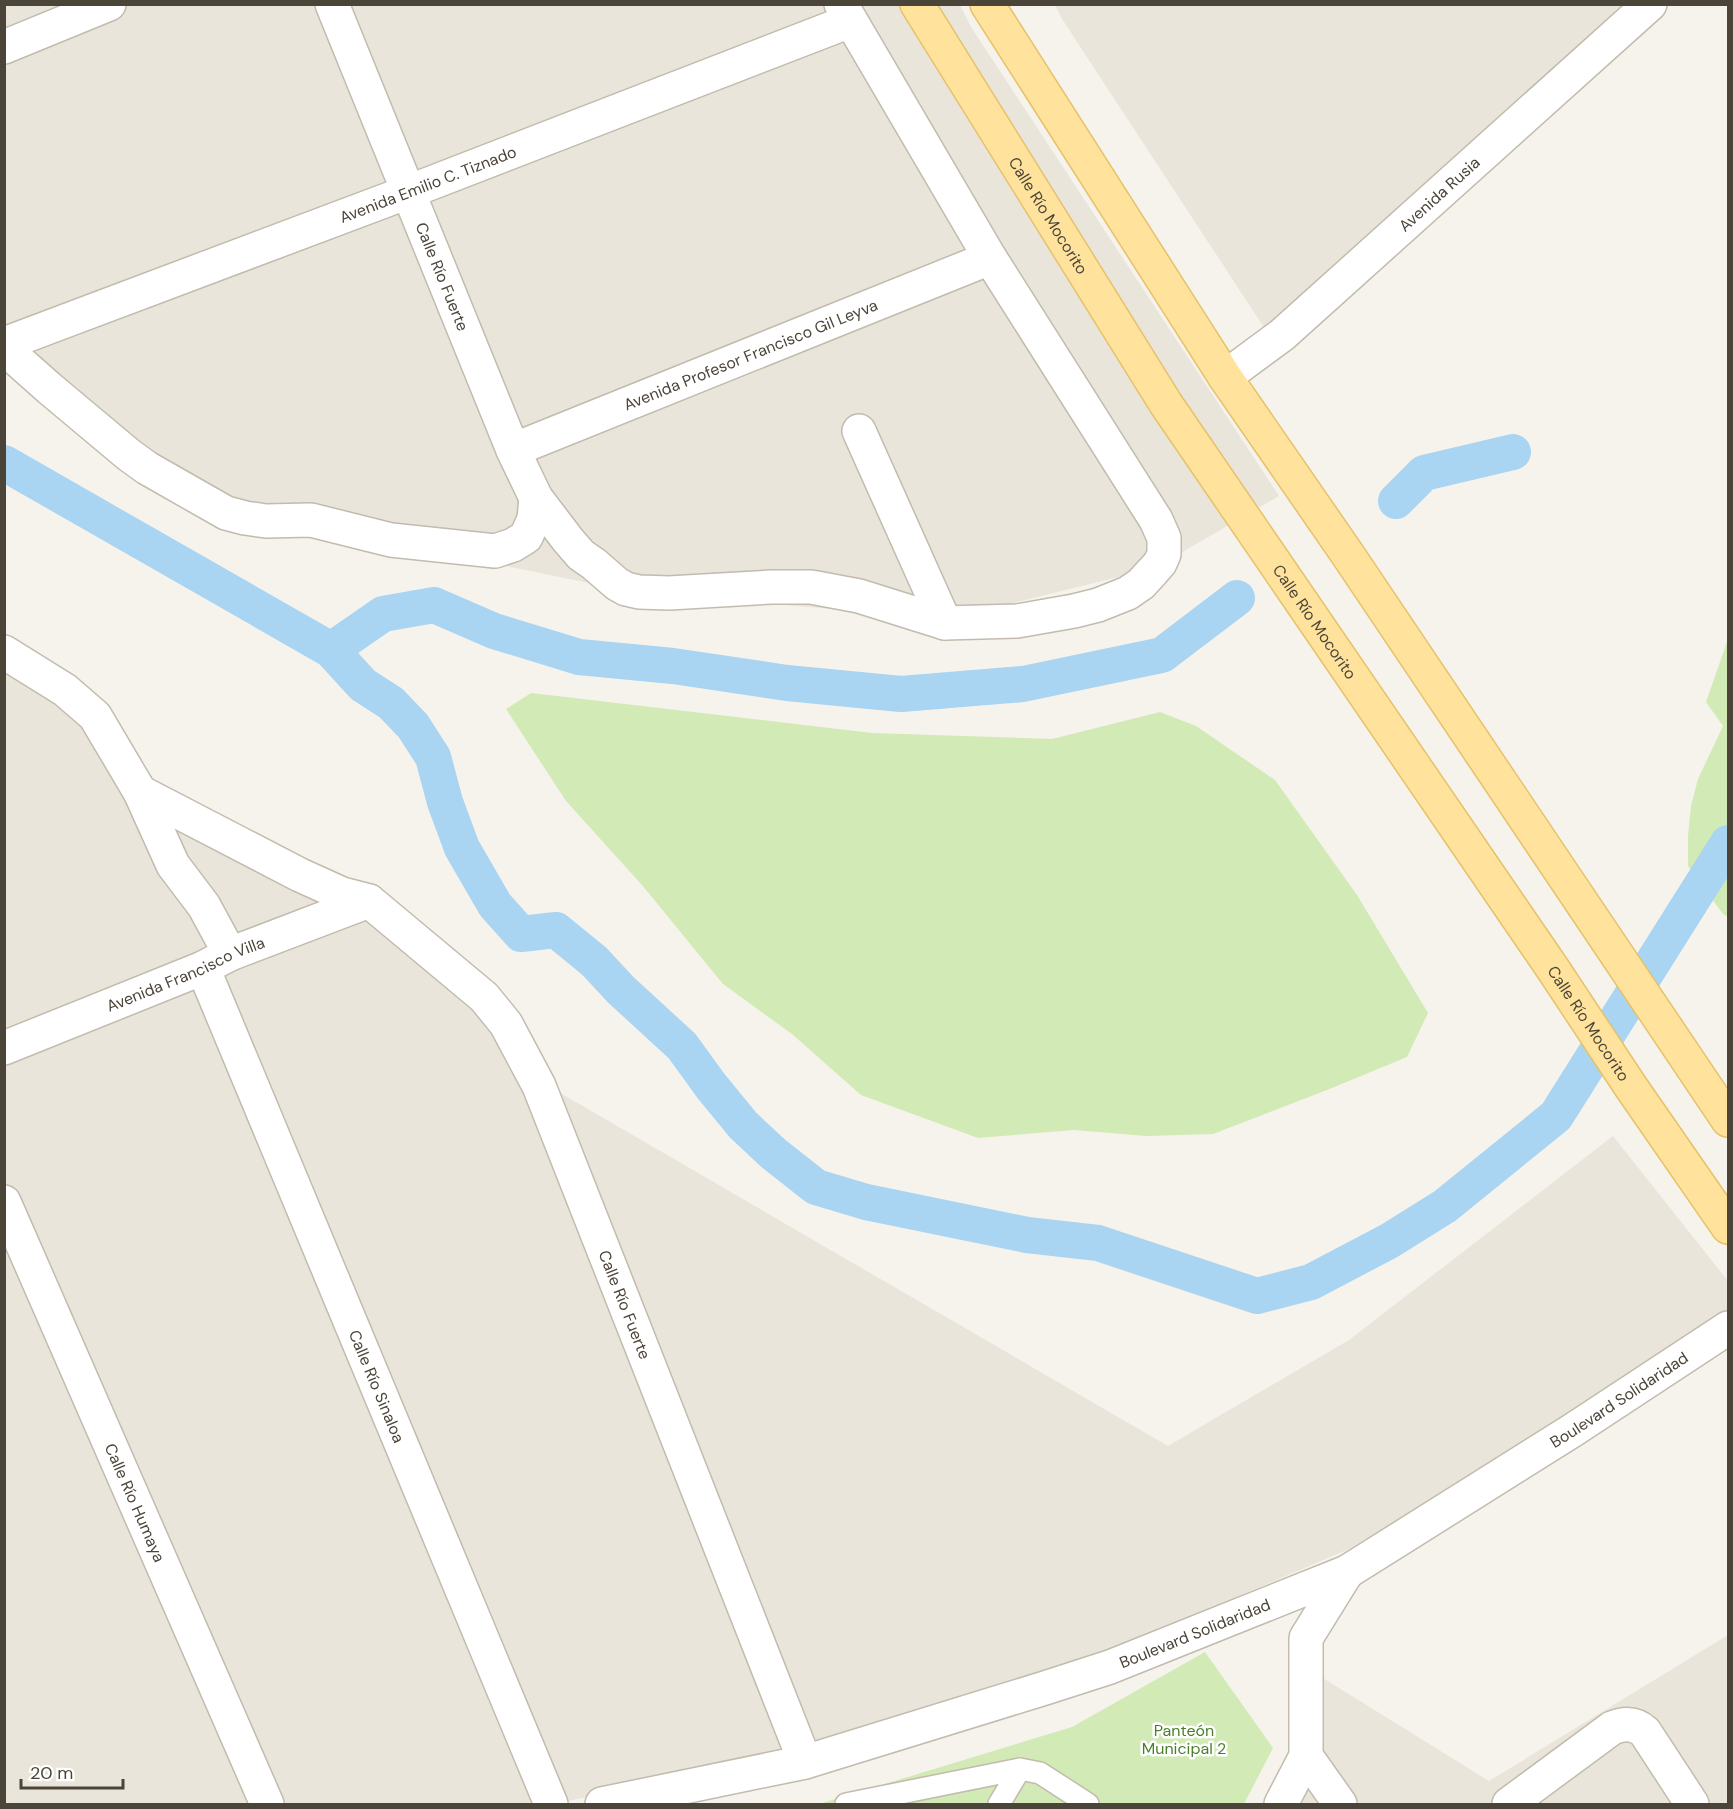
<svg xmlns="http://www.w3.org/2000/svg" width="1733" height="1809" font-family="'DM Sans',sans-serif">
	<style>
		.residential { fill: #eae5da }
		.green { fill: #d2eab5 }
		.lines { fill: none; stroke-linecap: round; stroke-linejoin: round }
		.canal { stroke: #a9d4f2; stroke-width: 36 }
		.service-casing { stroke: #c2bbae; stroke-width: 24 }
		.minor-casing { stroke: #c2bbae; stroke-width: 36 }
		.primary-casing { stroke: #e6c16a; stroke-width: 36 }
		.service { stroke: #fff; stroke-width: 21 }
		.minor { stroke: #fff; stroke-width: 33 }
		.primary { stroke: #ffe39c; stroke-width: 33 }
		.labels { text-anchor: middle; stroke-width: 5; stroke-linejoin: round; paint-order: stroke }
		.street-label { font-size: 16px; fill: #4b4439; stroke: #fff }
		.park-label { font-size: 16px; fill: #4a7f2a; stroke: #fff }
	</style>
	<rect width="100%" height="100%" fill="#f6f3ec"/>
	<path class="residential" d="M5,5H960L971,27L1279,496L1155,568L948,619L633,592L223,508L5,374Z
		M1055,5H1654L1265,329L1062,19Z
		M4,659L65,693L174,814L363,900L495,999L550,1087L1168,1446L1349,1340L1613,1136L1728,1281V1317L1349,1549L1080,1664L804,1749L555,1804H5Z
		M1728,1635V1804H1276L1318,1675L1489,1781Z"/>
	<path class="green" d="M1728,639V917L1723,914L1688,866V836L1691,806L1698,779L1723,726L1706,702Z
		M531,693L872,733L1052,739L1160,712L1196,726L1275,780L1357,895L1428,1013L1407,1057L1327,1090L1213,1134L1146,1136L1074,1130L978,1138L861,1095L792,1034L723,984L642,885L566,801L506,709Z
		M1205,1652L1273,1748L1244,1804H819L1072,1727Z"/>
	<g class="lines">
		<path class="canal" d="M4,463L331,650L383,614L434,605L494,631L579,657L673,666L787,683L901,694L1023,684L1162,655L1237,598
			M1396,501L1424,473L1513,452
			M331,650L363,685L391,703L413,726L433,757L445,802L462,848L495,905L521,934L556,930L594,961L621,990L682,1046L711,1086L743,1125L774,1154L816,1187L866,1202L1027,1235L1098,1243L1257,1296L1311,1282L1389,1241L1445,1206L1556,1116L1728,843"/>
		<g class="service-casing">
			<path id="service" d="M846,1804L1020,1769
				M999,1804L1020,1769L1040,1773L1088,1804"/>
		</g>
		<g class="minor-casing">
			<g id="minor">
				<path id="s1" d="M332,4L513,450L536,498L568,540L581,555L594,564L617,584L626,589L639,592L669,593L771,587H811L859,596L945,623L1017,621L1074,611L1098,605L1128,593L1141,584L1153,571L1160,563L1164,554V538L1156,520L990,258L841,4"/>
				<path d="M4,47L109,4"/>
				<path id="s2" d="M4,344L408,192L850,21"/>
				<path d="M4,348L49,388L129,455L147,468L226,513L245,518L266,521L311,520L391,540L495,551L513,545L526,537L534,519L536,498"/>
				<path id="s3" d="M1225,377L1282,335L1650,4"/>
				<path d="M859,431L945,623"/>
				<path id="s4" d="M513,450L990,258"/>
				<path d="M4,652L65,690L95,716L140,792L173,865L204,906L230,954"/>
				<path id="s5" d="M140,792L300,875L342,894L369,901L484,997L506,1024L539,1086L805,1762"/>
				<path id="s6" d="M203,968L551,1804"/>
				<path id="s7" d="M4,1048L203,968L230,954L369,901"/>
				<path id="s8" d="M4,1202L267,1804"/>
				<path d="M1306,1756L1340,1804"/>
				<path id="s9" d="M602,1804L805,1762L1045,1688L1110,1667L1347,1572L1573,1430L1728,1328"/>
				<path d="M1281,1804L1306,1756V1638L1347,1572"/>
				<path d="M1509,1804L1612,1728C1624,1723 1635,1723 1645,1732L1692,1804"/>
			</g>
		</g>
		<g class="primary-casing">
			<g id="primary">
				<path id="s10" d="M917,4L1166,404L1553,969L1631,1087L1728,1227"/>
				<path d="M987,4L1225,377L1348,555L1728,1120"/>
			</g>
		</g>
		<use href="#service" class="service"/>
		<use href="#minor" class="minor"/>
		<use href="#primary" class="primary"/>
	</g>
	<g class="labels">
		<g class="street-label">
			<text dy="6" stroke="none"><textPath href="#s2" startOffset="453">Avenida Emilio C. Tiznado</textPath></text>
			<text dy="6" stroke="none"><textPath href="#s3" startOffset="282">Avenida Rusia</textPath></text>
			<text dy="6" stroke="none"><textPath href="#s10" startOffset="249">Calle Río Mocorito</textPath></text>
			<text dy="6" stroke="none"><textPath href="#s1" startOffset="294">Calle Río Fuerte</textPath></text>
			<text dy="6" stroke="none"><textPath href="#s4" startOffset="256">Avenida Profesor Francisco Gil Leyva</textPath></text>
			<text dy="6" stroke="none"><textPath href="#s10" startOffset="735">Calle Río Mocorito</textPath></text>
			<text dy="6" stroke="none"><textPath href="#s7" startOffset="196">Avenida Francisco Villa</textPath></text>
			<text dy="6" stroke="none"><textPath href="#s10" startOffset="1221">Calle Río Mocorito</textPath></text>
			<text dy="6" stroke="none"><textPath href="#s5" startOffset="744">Calle Río Fuerte</textPath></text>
			<text dy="6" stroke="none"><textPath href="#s6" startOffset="453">Calle Río Sinaloa</textPath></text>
			<text dy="6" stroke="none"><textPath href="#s9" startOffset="1104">Boulevard Solidaridad</textPath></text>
			<text dy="6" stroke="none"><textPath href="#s8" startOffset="328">Calle Río Humaya</textPath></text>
			<text dy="6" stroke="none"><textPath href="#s9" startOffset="618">Boulevard Solidaridad</textPath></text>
		</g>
		<g class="park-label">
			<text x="1184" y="1736">Panteón<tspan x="1184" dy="18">Municipal 2</tspan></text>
		</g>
	</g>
	<rect width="1733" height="1809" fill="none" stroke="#4b4439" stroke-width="12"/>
	<path d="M21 1779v9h102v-9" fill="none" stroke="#4b4439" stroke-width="3"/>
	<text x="30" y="1779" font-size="18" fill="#4b4439" stroke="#ffffff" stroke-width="4.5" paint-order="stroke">20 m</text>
</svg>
